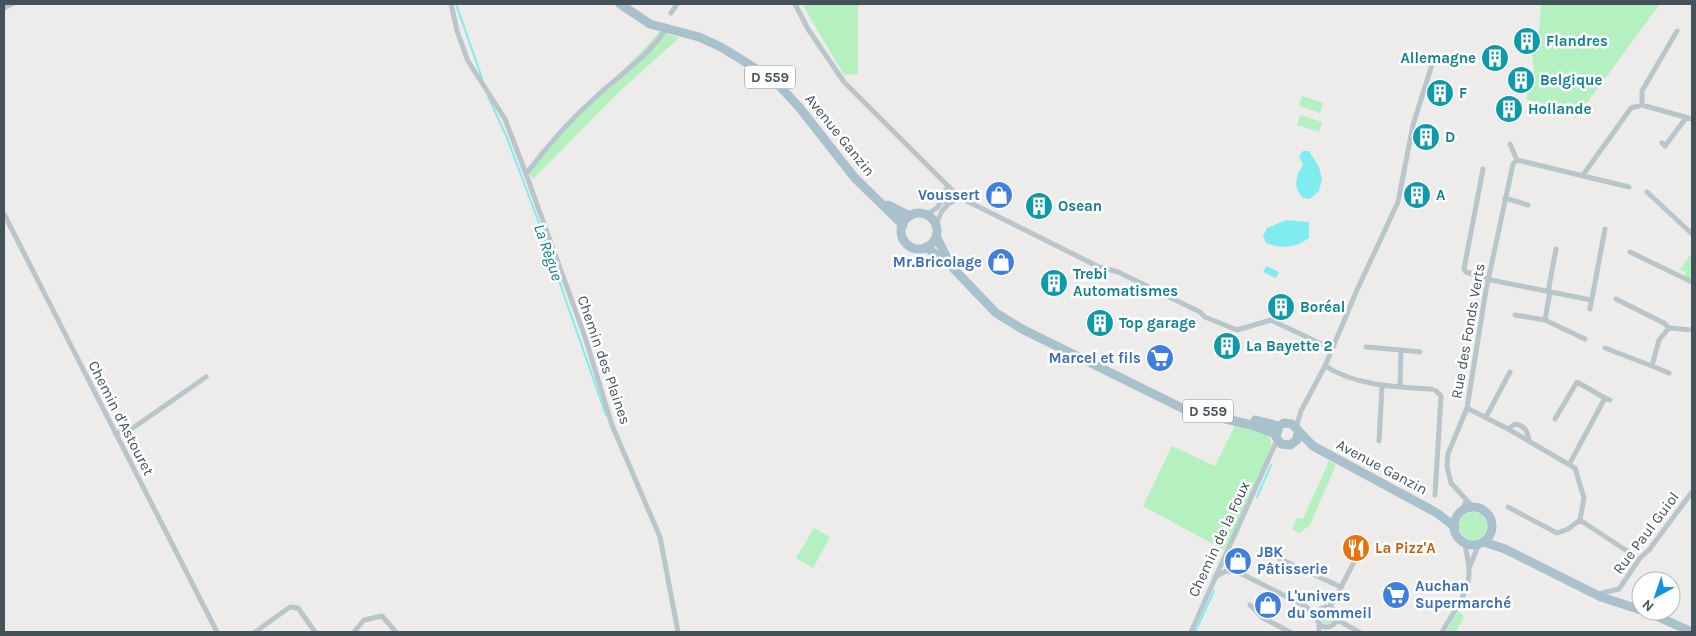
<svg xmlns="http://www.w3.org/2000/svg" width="1696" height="636" font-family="Karla,sans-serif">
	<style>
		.green { fill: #b5f0c1 }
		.water { fill: #7fedf0 }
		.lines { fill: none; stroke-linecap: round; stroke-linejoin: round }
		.stream { stroke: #7fedf0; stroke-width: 2 }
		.street { stroke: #b8c6cc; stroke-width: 5 }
		.primary { stroke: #a8c1cd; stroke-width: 9 }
		.labels { text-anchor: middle; stroke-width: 5; stroke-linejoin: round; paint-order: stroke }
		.shield { fill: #fff; stroke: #7b878b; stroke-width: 1 }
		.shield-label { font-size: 14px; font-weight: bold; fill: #435359 }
		.culture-label { font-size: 15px; font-weight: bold; fill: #0d838f; stroke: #fff; text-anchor: start }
		.street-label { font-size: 15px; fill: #435359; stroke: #fff }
		.shop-label { font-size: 15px; font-weight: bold; fill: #366cbe; stroke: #fff; text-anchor: end }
		.food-label { font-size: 15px; font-weight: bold; fill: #c56008; stroke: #fff; text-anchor: start }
		.water-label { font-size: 16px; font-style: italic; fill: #088184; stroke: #fff }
	</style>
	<rect width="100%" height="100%" fill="#eeebeb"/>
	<path class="green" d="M802,4H858V74L844,75Z
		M1541,4H1660L1576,118L1526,99L1534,70L1532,53L1539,33Z
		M660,31L679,38L620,91L533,179L527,169C567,120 618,79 660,31Z
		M1302,96L1323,103L1320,113L1299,106Z
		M1300,115L1322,122L1319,132L1297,125Z
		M1692,252V280L1685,276L1686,272L1680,270Z
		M1236,424L1266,432L1271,441V447L1233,536L1224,550L1143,506L1172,446L1215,466Z
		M1329,461L1336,465L1310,525L1299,533L1292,529L1297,517L1303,519Z
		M1459 526a14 14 0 1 1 28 0a14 14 0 1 1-28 0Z
		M814,528L830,537L813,568L796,558Z
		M1320 617a7 7 0 1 1 14 0a7 7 0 1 1-14 0Z
		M1458,612L1464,616L1456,632H1445Z"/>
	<path class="water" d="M1303,151H1309L1319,167L1322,179L1319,191L1310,199L1303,198C1293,188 1295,176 1303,165L1299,156Z
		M1286,220L1309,222V238C1296,248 1281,249 1266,243L1263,236L1267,228Z
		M1266,266L1279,272L1276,278L1263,272Z"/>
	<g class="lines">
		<path class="stream" d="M456,4L482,78
			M488,96L507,138L536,215L606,415
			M1257,497L1271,465
			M1195,632L1214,591"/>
		<path class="street" d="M451,4L457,31L468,61L505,119L526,174
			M795,4L808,29L844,82L952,190
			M4,8L12,4
			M671,13L677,4
			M665,29C656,49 616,79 599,94C573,117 547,146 526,174L585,337L612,425L660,537L678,632
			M1642,105V91L1677,31
			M1662,143L1665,146L1686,118
			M1510,144L1517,160
			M1517,160L1629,187
			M1483,169L1464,269L1466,272L1491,280L1591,300
			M1583,175L1631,108L1642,105L1692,119
			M942 196a7 7 0 1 1 14 0a7 7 0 1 1-14 0Z
			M1647,192L1692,234
			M956,193L967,201L1099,267L1118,272L1200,312L1205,317L1237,330L1271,320L1332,349
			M1505,198L1528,205
			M4,214L217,632
			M926,215L937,208L943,199
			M936,224L942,211L949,203
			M1630,252L1692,282
			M1548,292L1556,249
			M1616,299L1664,323L1669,328L1692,330
			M1590,309L1605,229
			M1515,315L1545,320L1550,292
			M1545,320L1585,339
			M1366,347L1401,350L1400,387
			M1605,348L1652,366L1659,340L1669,328
			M1401,350L1420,352
			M1325,366C1357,386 1395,387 1432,389
			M1652,366L1669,373
			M1467,408L1508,429
			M1486,417L1510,372
			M1555,419L1577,382L1605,398
			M1296,428L1301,411L1325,366L1357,290L1398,202L1413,125L1434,58L1451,64
			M115,433L130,430L206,377
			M1529,440C1527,430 1525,426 1515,424L1508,429L1575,468L1584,498L1580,520L1633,555
			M1379,441L1382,387
			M1570,463L1605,398L1610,400
			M1435,495L1441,396L1436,391
			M1508,507L1557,533L1568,529L1580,520
			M1474,508L1451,483L1447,467L1448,454L1467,408L1486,290L1513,164L1517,160
			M1463,510L1466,500
			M1227,553L1232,566L1238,572L1305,606L1317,617
			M1278,558L1341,587
			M1469,568L1479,544
			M1215,577L1226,571L1237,572
			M1602,593L1619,589L1640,558L1649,550L1692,492
			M1250,605L1263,618L1290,632
			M1317 617a10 10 0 1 1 20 0a10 10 0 1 1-20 0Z
			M1328,608L1335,599L1357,556
			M1336,619L1359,632
			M255,632L290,607L298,608L315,632
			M354,632L364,620L382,616L396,632
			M1191,632L1277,440
			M1319,632V624
			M1442,632C1452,614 1470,592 1469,571C1469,561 1466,552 1465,543"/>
		<path class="primary" d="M620,4L650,24L699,37L721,47L774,80L799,107L854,177L903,225
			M888,205L910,216
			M901 231a18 18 0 1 1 36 0a18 18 0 1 1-36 0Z
			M936,236L949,262
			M926,247L951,266L996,313L1022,329L1186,410L1252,425L1276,434
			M1255,420L1279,426
			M1298,432L1297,440L1290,445L1281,444L1276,437L1279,426L1284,423L1292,424L1313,446L1437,513L1455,527
			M1454 526a19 19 0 1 1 38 0a19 19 0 1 1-38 0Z
			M1484,542L1505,549L1601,597L1641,610
			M1645,611L1692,632"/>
	</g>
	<defs>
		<g id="building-disc" transform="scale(1.4375)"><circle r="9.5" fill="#0f9aa8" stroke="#fff"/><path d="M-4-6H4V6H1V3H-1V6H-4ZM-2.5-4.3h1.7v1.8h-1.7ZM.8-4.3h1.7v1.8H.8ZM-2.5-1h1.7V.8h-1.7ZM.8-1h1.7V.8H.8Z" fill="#fff"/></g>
		<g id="shop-disc" transform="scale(1.4375)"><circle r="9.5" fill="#3f7fe0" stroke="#fff"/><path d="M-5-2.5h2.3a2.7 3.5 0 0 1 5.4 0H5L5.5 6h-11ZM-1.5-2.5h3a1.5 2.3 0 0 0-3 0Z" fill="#fff"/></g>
		<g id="supermarket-disc" transform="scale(1.4375)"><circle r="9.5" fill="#3f7fe0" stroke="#fff"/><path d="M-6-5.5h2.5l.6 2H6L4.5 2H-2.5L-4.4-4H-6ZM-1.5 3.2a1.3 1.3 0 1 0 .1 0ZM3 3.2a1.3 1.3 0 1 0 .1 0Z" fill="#fff"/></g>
		<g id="restaurant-disc" transform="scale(1.4375)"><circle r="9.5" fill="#e8710a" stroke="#fff"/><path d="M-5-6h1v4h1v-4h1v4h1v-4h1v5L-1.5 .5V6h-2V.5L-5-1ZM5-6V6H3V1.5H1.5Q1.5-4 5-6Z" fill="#fff"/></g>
	</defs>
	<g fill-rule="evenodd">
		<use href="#building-disc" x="1527" y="41"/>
		<use href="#building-disc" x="1495" y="58"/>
		<use href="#building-disc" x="1521" y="80"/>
		<use href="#building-disc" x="1440" y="93"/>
		<use href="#building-disc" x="1509" y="109"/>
		<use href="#building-disc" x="1426" y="137"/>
		<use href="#shop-disc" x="999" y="195"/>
		<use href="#building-disc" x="1417" y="195"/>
		<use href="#building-disc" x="1039" y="206"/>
		<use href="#shop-disc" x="1001" y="262"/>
		<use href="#building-disc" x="1054" y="283"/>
		<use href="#building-disc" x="1281" y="307"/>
		<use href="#building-disc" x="1100" y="323"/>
		<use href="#building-disc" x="1227" y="346"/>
		<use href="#supermarket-disc" x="1160" y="358"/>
		<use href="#restaurant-disc" x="1356" y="548"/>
		<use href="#shop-disc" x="1238" y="561"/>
		<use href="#supermarket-disc" x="1396" y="595"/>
		<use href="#shop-disc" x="1268" y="605"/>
	</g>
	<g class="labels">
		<g class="shield">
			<rect x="745" y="65.5" width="50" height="23" rx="4"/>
			<rect x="1183" y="399.5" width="50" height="23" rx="4"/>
		</g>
		<g class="shield-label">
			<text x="770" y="82">D 559</text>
			<text x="1208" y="416">D 559</text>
		</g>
		<g class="culture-label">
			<text x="1546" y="46">Flandres</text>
			<text x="1476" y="63" text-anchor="end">Allemagne</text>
			<text x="1540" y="85">Belgique</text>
			<text x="1459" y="98">F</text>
			<text x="1528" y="114">Hollande</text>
			<text x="1445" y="142">D</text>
			<text x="1436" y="200">A</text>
			<text x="1058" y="211">Osean</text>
			<text x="1073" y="279">Trebi<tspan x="1073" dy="17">Automatismes</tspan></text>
			<text x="1300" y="312">Boréal</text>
			<text x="1119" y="328">Top garage</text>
			<text x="1246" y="351">La Bayette 2</text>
		</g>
		<g class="street-label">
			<text transform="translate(840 135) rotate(51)" y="5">Avenue Ganzin</text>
			<text transform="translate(1468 331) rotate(-80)" y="5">Rue des Fonds Verts</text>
			<text transform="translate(604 360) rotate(71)" y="5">Chemin des Plaines</text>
			<text transform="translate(121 418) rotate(63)" y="5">Chemin d'Astouret</text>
			<text transform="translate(1382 467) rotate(28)" y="5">Avenue Ganzin</text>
			<text transform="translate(1646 533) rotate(-53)" y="5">Rue Paul Guiol</text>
			<text transform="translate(1219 539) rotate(-65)" y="5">Chemin de la Foux</text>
		</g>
		<g class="shop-label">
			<text x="980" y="200">Voussert</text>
			<text x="982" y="267">Mr.Bricolage</text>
			<text x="1141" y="363">Marcel et fils</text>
			<text x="1257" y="557" text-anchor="start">JBK<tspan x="1257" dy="17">Pâtisserie</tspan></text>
			<text x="1415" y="591" text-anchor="start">Auchan<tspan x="1415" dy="17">Supermarché</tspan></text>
			<text x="1287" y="601" text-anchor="start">L'univers<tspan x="1287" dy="17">du sommeil</tspan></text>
		</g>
		<g class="food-label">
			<text x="1375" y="553">La Pizz'A</text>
		</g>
		<g class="water-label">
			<text transform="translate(549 252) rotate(71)" y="6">La Règue</text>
		</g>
	</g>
	<rect width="1696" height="636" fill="none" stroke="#435359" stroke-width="10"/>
	<g transform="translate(1656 596) rotate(220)"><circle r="24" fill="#ffffff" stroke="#b4babd"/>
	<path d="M0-4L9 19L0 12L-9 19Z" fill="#0f94e4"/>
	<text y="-8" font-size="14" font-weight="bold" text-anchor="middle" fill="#435359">N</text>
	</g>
</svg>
